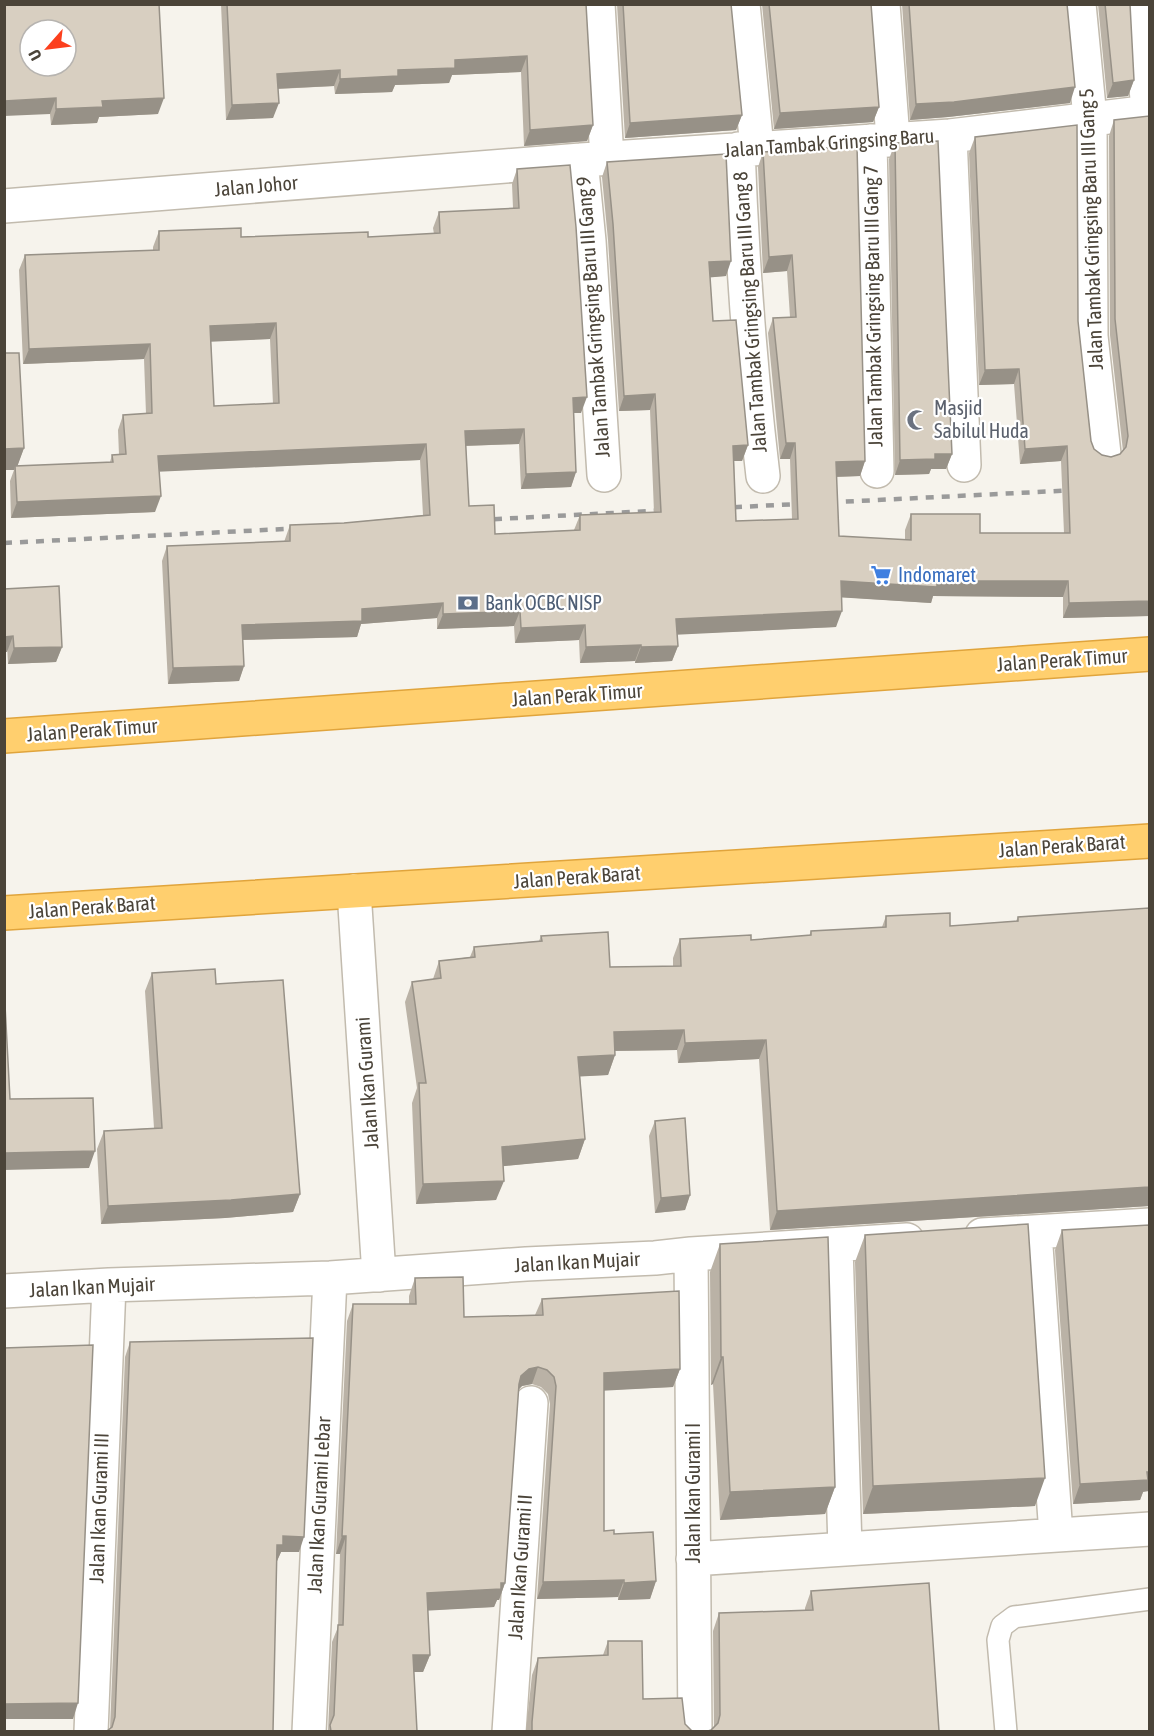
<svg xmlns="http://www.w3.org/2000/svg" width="1154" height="1736" font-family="'Asap Condensed',sans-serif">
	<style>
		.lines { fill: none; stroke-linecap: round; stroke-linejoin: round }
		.lane-casing { stroke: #c2bbae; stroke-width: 24 }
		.street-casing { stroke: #c2bbae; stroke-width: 36 }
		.highway-casing { stroke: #e0a43c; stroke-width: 36 }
		.lane { stroke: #fff; stroke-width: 21 }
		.street { stroke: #fff; stroke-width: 33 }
		.highway { stroke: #ffcf6e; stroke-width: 33 }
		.rail { stroke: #9a9a9a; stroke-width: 4.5; stroke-dasharray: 8 8; stroke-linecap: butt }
		.wall { fill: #bab2a6; fill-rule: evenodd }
		.shaded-wall { fill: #979187 }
		.building { fill: #d8cfc1; stroke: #979187; stroke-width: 1.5; fill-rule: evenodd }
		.labels { text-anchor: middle; stroke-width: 4.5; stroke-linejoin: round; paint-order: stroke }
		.street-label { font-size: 20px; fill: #4b4439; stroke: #fff }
		.worship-label { font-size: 20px; fill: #5b616d; stroke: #fff; text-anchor: start }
		.shop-label { font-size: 20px; fill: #366cbe; stroke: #fff; text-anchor: start }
		.service-label { font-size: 20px; fill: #4e5e75; stroke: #fff; text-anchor: start }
	</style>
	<rect width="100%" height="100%" fill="#f6f3ec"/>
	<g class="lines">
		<g class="lane-casing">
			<path id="lane" d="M1006,1732L998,1640L1002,1626L1014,1617L1150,1599"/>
		</g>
		<g class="street-casing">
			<path id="street" d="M598,4L607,159
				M743,4L757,148
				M883,4L893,139
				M1079,4L1090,118L1091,336L1104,454
				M1142,4L1143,50L1148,112
				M950,136L964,465
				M870,141L877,471
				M738,149C742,258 750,367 763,476
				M581,160L589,241L604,475
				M4,206L581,160L950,136L1150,112
				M354,891L379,1275
				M1035,1232L1056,1535
				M982,1235L1150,1225
				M836,1245L845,1549
				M691,1254L695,1732
				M4,1291L109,1285L330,1278L526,1264L655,1258L691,1254L907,1240
				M693,1559L1150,1529
				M91,1732L109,1285
				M309,1732L330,1278
				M509,1732L531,1403"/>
		</g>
		<g class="highway-casing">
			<path id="highway" d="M4,736L1150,654
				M4,913L1150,841"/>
		</g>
		<use href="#lane" class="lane"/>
		<use href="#street" class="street"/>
		<use href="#highway" class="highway"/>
		<path class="rail" d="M718,508L1078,490
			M478,520L670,510
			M4,543L305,528"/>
	</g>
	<path class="wall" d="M4,4L158,114L99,117L97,123L51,125L50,114Z
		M221,4H586L593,125L587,141L524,146L521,72L452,75L449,83L395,85L392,92L335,94L334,86L278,89L273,118L226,120Z
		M617,4H731L742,115L736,130L625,138Z
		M762,4H871L879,107L873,122L774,129Z
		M902,4H1067L1070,103L948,117L910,120Z
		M1098,4H1130L1134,80L1128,96L1107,98Z
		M1114,120L1149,616L1063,618V597L933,596L931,603L841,597L836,627L677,634L678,646L672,661L635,663V661L580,663L579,640L515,643L514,626L437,629V618L361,624L357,637L243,640L244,666L239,681L168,684L162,561L167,546L284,542L290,525L344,523L423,515L420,460L159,471L155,512L11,518L10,481L14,470H4V353L24,448L17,466L110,462L112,455H119L118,430L123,415L146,414L144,359L23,364L19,270L25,255L153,250V247L159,231L241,237H368L434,234L433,228L439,212L513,208L512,184L517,169L581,413H574L576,472L571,487L521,489L519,444L466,446L469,506L495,534L574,530L580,515L654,512L650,410L619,411L608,240L602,177L607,162L726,276L710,277L713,321L748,445L742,461H734L736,521L792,519L790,459H780L768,333L773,318L790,317L787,271L763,273L758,167L763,152L865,461L860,476L836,477L839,536L905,540V530L911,514L980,533H1064L1061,461L1020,464L1014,384L979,385L969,153L975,137L1078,321L1091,441L1094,449L1102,455L1111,457L1120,454L1123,451L1110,335L1109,136ZM270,339L273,404L214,406L211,341Z
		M895,143L952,454L946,469H931L929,474L895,475L889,159Z
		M4,589L62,647L56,662L8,664Z
		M1149,908V1206L770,1230L759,1059L678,1063L677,1050L615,1051V1055L608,1075L580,1076L585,1139L578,1159L503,1166L496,1200L416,1204L412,1103L417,1088L405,1002L412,982L433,979L439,961L470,957L474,947L539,941L541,936L610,967L673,966V958L680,939L751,940L809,936L811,931L882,927L886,916L950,926L1016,921L1018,917Z
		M152,973L216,984L300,1194L293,1212L225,1218L101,1224L97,1149L104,1131L154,1128L145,991Z
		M655,1121L690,1195L685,1210L655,1213L649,1136Z
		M1062,1230L1143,1492L1140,1500L1073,1504L1055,1250Z
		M865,1235L1035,1506L863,1514L855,1262Z
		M720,1244L835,1487L825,1514L720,1520L713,1384L711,1385L710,1272Z
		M415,1278L464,1317L535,1315L542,1299L680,1369L673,1387L604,1390V1531L614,1534L656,1581L650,1599L618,1600V1597L537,1599L550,1404L548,1394L541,1387L532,1384L522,1386L518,1390L505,1583L499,1600H497L494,1607L428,1610L430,1655L423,1672H414L417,1731H328L332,1642L338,1627L340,1554H336L347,1321L353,1304H409V1296Z
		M130,1342L299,1552H281L277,1561L110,1729L125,1357Z
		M811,1591L939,1731L711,1730L714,1728L713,1631L719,1613L805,1611V1608Z
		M608,1641L643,1699L685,1724L692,1731H695H526L532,1675L538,1658L603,1655Z"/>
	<path class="shaded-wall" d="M527,56L521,72L452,75L449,83L395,85L392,92L335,94L340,79L455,60Z
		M340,70L334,86L271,89L277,74Z
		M1134,80L1128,96L1107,98L1113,83Z
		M1075,87L1070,103L948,117L910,120L916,104Z
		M56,98L50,114L4,116V101Z
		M164,98L158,114L99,117L97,123L51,125L56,109L102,101Z
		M279,103L273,118L226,120L232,105Z
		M879,107L873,122L774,129L780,113Z
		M742,115L736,130L625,138L630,123Z
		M593,125L587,141L524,146L530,130Z
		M792,255L787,271L763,273L769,257Z
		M731,261L726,276L704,278L709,262Z
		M276,323L270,339L205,342L210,326Z
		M150,344L144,359L23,364L29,349Z
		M1019,369L1014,384L979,385L985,370Z
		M655,394L650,410L619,411L624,396Z
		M587,397L581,413H567L573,398Z
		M524,429L519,444L459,446L465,431Z
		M786,443H795L790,459H780Z
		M426,444L420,460L153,472L158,456Z
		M748,445L742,461H727L733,446Z
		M1067,446L1061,461L1020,464L1025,449Z
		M24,448L16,470L15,466L14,470H4V449Z
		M935,454H952L946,469H931L929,474L895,475L900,460Z
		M865,461L860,476L830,477L836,462Z
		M576,472L571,487L521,489L526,474Z
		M161,496L155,512L11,518L17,502Z
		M841,581H1068L1063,597L933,596L931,603L835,597Z
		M1149,601V616L1063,618L1069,603Z
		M443,603L437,618L361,624L357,637L237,640L242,625L362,609Z
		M520,611L514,626L437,629L443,614Z
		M842,611L836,627L671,635L676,619Z
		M585,625L579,640L515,643L521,628Z
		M13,636L7,652H4V637Z
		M641,645L635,661L580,663L586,647Z
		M678,646L672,661L635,663L641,647Z
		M62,647L56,662L8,664L14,648Z
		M244,666L239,681L168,684L173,668Z
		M684,1030L677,1050L606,1051L614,1032Z
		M766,1040L759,1059L678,1063L685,1043Z
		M615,1055L608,1075L571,1077L578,1057Z
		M585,1139L578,1159L495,1167L502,1147Z
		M95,1151L89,1168L4,1170V1153Z
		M504,1181L496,1200L416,1204L423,1184Z
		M1149,1187V1206L770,1230L777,1211Z
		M300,1194L293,1212L225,1218L101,1224L108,1206Z
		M690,1195L685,1210L655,1213L661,1198Z
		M721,1357H723L713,1384L711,1385Z
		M538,1367L532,1384L522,1386L515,1393L521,1376L529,1369Z
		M680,1369L673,1387L598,1391L604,1373Z
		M1147,1472H1149V1491L1143,1492L1140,1500L1073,1504L1080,1484Z
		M1045,1478L1035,1506L863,1514L873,1486Z
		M835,1487L825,1514L720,1520L730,1492Z
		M283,1536L304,1537L299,1552H281L277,1561V1545Z
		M342,1536H346L340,1554H336Z
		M624,1580L618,1597L537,1599L543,1582Z
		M656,1581L650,1599L618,1600L624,1583Z
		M501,1583H505L499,1600H497L494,1607L421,1611L427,1593Z
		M413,1655H430L423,1672H407Z
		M78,1703L73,1719H4V1704Z"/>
	<path class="building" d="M4,4H159L164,98L102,101L103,107L56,109V98L4,101ZM30,30H66V66H30Z
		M227,4H586L593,125L530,130L527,56L455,60V68L398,70V76L340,79V70L277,74L279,103L232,105Z
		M623,4H731L742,115L630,123Z
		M769,4H871L879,107L780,113Z
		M909,4H1067L1075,87L954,102L916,104Z
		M1105,4H1130L1134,80L1113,83Z
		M1149,116V601L1069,603L1068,581H937V587L841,581L842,611L676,619L678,646L641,647V645L586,647L585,625L521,628L520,611L443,614V603L362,609V621L242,625L244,666L173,668L167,546L290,541V525L344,523L430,515L426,444L158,456L161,496L17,502L15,466L113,462L112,455L126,454L123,415L152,413L150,344L29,349L25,255L159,250V231L241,228V237L368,232V237L440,233L439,212L519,208L517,169L570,165L576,227L587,397L573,398L576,472L526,474L524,429L465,431L469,506L494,505L495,534L580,530V515L661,512L655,394L624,396L613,224L607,162L726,154L731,261L709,262L713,321L736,320L748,445L733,446L736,521L798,519L795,443H786L773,318L796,317L792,255L769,257L763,152L857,146L865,461L836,462L839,536L911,540V514H980V533H1070L1067,446L1025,449L1019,369L985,370L975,137L1077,125L1078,321L1091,441L1094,449L1102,455L1111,457L1120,454L1126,447L1128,436L1115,319L1114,120ZM276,323L279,403L214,406L210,326Z
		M938,141L952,454H935V459L900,460L895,143Z
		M4,353H19L24,448L4,449Z
		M59,586L62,647L14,648L13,636L4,637V589Z
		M1149,908V1187L777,1211L766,1040L685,1043L684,1030L614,1032L615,1055L578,1057L585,1139L502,1147L504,1181L423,1184L419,1083H426L412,982L441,978L439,961L475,957L474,947L542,941L541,936L608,932L610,967L681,966L680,939L751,935V940L811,935V931L886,927V916L950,913V926L1018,921V917Z
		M215,969L216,984L283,980L300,1194L231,1200L108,1206L104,1131L162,1128L152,973Z
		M4,1005H5L10,1099L93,1098L95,1151L4,1153Z
		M685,1118L690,1195L661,1198L655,1121Z
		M1028,1224L1045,1478L873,1486L865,1235Z
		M1149,1225V1472H1147L1148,1480L1080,1484L1062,1230Z
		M828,1237L835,1487L730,1492L723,1357H721L720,1244Z
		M463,1277L464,1317L543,1315L542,1299L679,1291L680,1369L604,1373V1531L614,1530V1534L653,1532L656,1581L624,1583V1580L543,1582L556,1386L554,1377L547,1370L538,1367L529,1369L521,1376L519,1384L505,1583H501V1589L427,1593L430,1655H413L417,1731H331L330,1725L334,1715L338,1625H343L346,1536H342L353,1304H416L415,1278Z
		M313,1338L304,1537L283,1536V1545H277L273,1731H107L112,1727L115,1717L130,1342Z
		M93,1345L78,1703L4,1704V1348Z
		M929,1583L939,1731H708L711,1730L718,1723L720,1715L719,1613L813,1610L811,1591Z
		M608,1641H642L643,1699L682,1698L685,1724L692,1731H695H532V1722L538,1658L608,1655Z"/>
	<defs>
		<g id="mosque-bare" transform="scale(1.62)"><path d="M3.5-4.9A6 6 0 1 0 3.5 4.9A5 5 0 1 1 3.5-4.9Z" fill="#6b7280" stroke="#fff" stroke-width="2.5" paint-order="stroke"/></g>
		<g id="supermarket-bare" transform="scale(1.62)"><path d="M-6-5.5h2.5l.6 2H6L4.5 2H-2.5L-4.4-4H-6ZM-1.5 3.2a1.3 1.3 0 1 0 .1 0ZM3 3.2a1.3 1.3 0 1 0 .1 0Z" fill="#3f7fe0" stroke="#fff" stroke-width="2.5" paint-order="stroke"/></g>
		<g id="bank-bare" transform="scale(1.62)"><path d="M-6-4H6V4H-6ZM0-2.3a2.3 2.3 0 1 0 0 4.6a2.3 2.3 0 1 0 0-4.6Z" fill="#5c6f8a" stroke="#fff" stroke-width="2.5" paint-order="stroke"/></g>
	</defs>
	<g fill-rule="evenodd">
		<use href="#mosque-bare" x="917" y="420"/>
		<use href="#supermarket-bare" x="881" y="575"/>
		<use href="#bank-bare" x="468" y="603"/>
	</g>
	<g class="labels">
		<g class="street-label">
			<text transform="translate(829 143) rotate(-4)" y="7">Jalan Tambak Gringsing Baru</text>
			<text transform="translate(256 186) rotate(-5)" y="7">Jalan Johor</text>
			<text transform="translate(1091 229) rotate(-92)" y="7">Jalan Tambak Gringsing Baru III Gang 5</text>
			<text transform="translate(873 306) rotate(-91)" y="7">Jalan Tambak Gringsing Baru III Gang 7</text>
			<text transform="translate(750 312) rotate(-94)" y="7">Jalan Tambak Gringsing Baru III Gang 8</text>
			<text transform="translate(593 317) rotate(-94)" y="7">Jalan Tambak Gringsing Baru III Gang 9</text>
			<text transform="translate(1062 660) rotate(-4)" y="7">Jalan Perak Timur</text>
			<text transform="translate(577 695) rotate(-4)" y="7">Jalan Perak Timur</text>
			<text transform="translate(92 730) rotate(-4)" y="7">Jalan Perak Timur</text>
			<text transform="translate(1062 846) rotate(-4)" y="7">Jalan Perak Barat</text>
			<text transform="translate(577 877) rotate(-4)" y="7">Jalan Perak Barat</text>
			<text transform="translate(92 907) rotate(-4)" y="7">Jalan Perak Barat</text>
			<text transform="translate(367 1083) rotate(-94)" y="7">Jalan Ikan Gurami</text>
			<text transform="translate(577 1262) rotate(-3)" y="7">Jalan Ikan Mujair</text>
			<text transform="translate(92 1287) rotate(-3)" y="7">Jalan Ikan Mujair</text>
			<text transform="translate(693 1493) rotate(-90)" y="7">Jalan Ikan Gurami I</text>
			<text transform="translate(319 1505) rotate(-87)" y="7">Jalan Ikan Gurami Lebar</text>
			<text transform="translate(99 1508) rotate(-88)" y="7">Jalan Ikan Gurami III</text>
			<text transform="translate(520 1567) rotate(-86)" y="7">Jalan Ikan Gurami II</text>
		</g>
		<g class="worship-label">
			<text x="934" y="415">Masjid<tspan x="934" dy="23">Sabilul Huda</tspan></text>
		</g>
		<g class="shop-label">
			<text x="898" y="582">Indomaret</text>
		</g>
		<g class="service-label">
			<text x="485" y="610">Bank OCBC NISP</text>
		</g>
	</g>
	<rect width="1154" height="1736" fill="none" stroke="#4b4439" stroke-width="12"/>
	<g transform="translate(48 48) rotate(242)"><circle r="28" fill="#ffffff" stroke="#b7b4b0" stroke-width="1.5"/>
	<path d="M0-4.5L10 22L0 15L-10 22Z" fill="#fc3f1d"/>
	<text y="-9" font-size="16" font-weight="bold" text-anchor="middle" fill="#4b4439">U</text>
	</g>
</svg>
